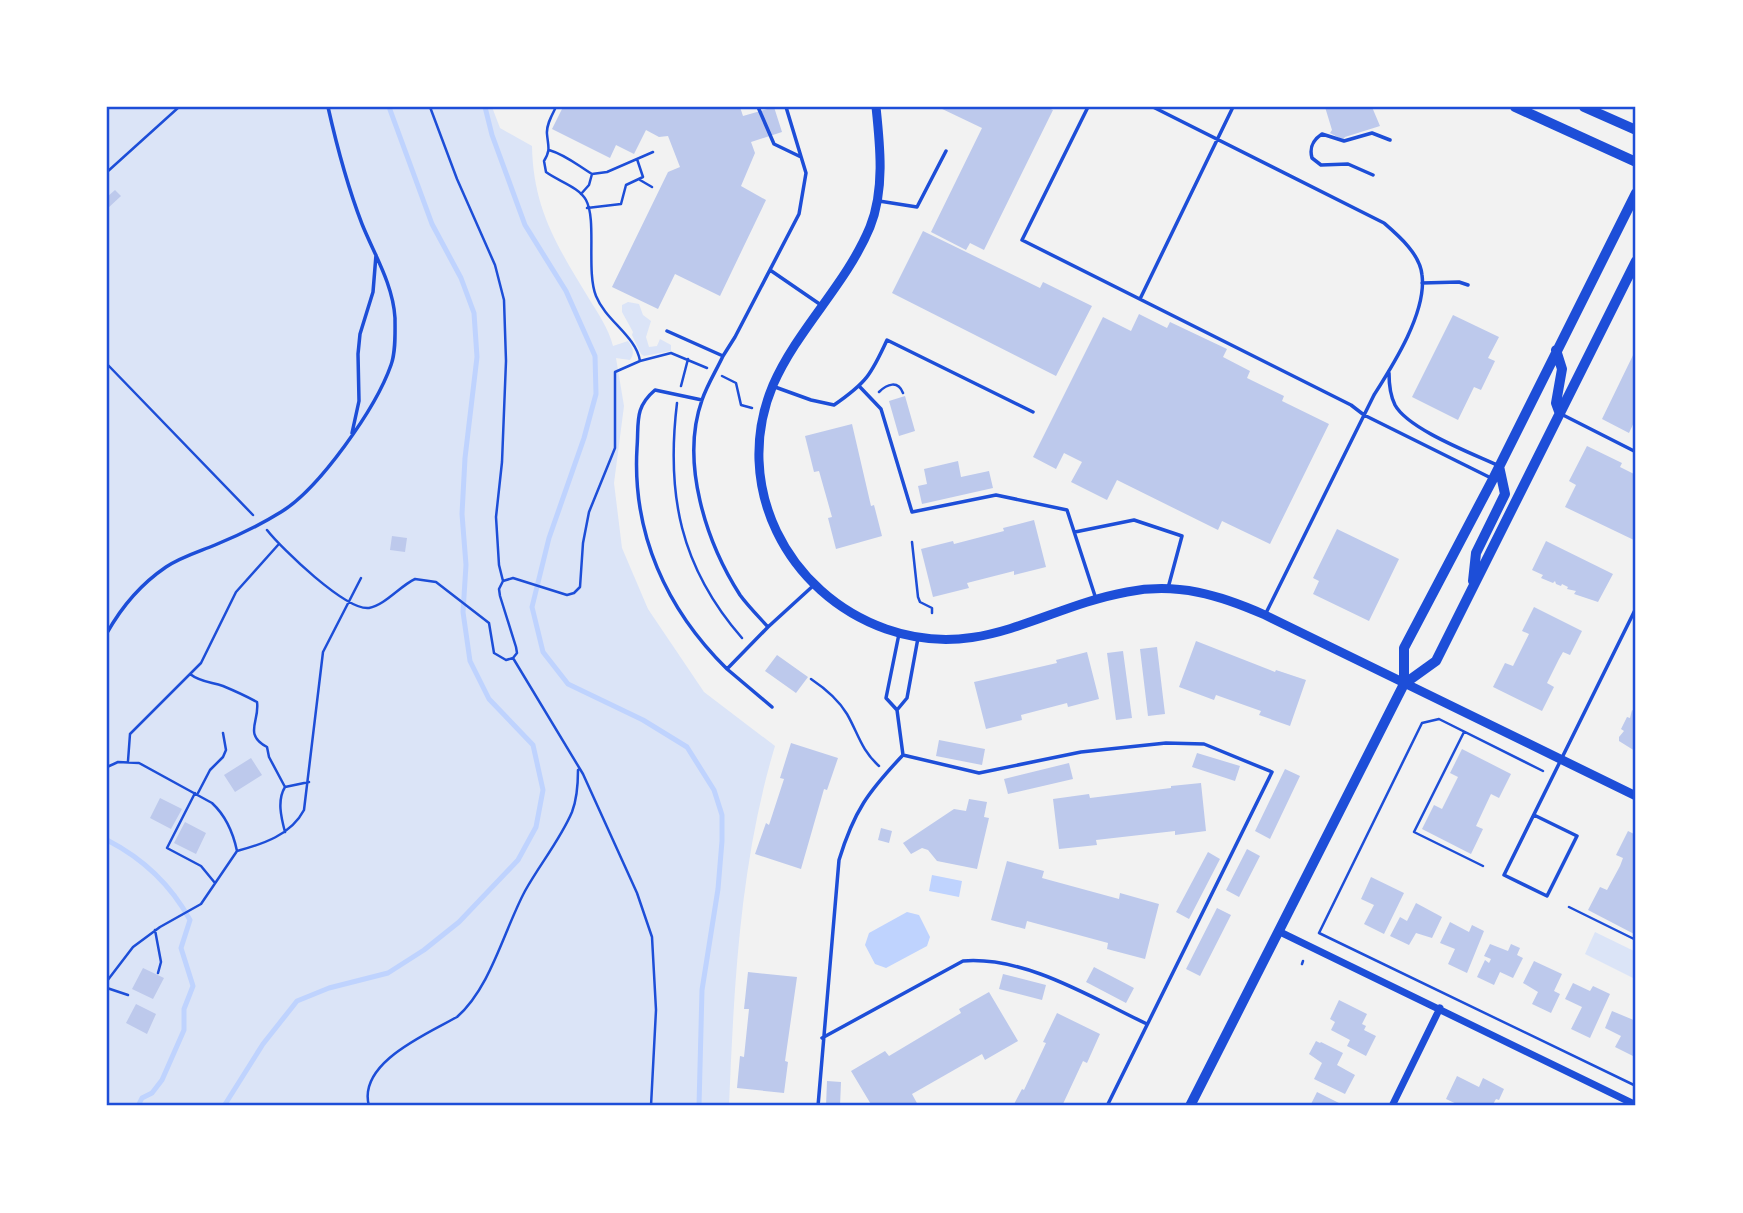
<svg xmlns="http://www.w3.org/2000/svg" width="1743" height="1213" font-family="Inter,sans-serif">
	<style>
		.green { fill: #dbe4f7 }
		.water { fill: #bfd3fe }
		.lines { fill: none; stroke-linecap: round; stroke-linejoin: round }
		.stream { stroke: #bfd3fe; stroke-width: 5 }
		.building { fill: #bdc9ec }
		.path { stroke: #1d4ed8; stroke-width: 2.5 }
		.service { stroke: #1d4ed8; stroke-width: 3.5 }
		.minor { stroke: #1d4ed8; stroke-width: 7 }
		.tertiary { stroke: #1d4ed8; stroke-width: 9 }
		.primary { stroke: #1d4ed8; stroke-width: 10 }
		.neatline { fill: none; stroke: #1d4ed8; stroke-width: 2.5 }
	</style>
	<rect width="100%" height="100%" fill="#f2f2f2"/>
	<path class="green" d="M107,107H492L500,128L532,146C533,208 557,246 588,297C597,312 609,329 613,346L628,341C633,347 635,353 630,360L616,358L624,406L614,483L622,548L648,609L704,692L775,746C740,862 734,985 729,1106H107Z
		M628,302L639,304L643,315L651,321L646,337L649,347L657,346L660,339L671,345V351L644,356L641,354L632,335L633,332L622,312V305Z
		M1595,932L1636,952L1635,979L1585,954Z"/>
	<path class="water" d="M932,875L962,881L959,897L929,891Z
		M907,912L919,915L930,937L927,946L886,968L875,964L865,945L869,933Z"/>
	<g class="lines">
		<path class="stream" d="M485,107L492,135L525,225L566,291L595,356L596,394L584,438L549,538L532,607L543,652L568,684L643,720L687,747L714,790L722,815V841L718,889L702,990L699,1106
			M107,840C142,858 171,885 190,920L181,948L193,986L184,1009V1030L162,1080L152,1093L142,1098L138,1106
			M224,1106L263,1044L297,1001L329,988L388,973L424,950L459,922L518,860L536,827L543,790L533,745L489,699L470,661L463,612L466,565L462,514L465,458L477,357L474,313L461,278L432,224L389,107"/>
	</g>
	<path class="building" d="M563,107H740L743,116L774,107L782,132L751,142L755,153L741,186L766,200L720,296L675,274L658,309L612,287L668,172L680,167L668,136L659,137L646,130L634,154L616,145L610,158L552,129Z
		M938,107H1046L1053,110L984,250L970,243L966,250L931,232L982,128Z
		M1325,107H1372L1380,126L1345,137L1343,140L1330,133L1332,130Z
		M115,190L121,196L107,209V197Z
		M923,231L1040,288L1043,282L1092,306L1056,376L892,293Z
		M1139,314L1167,328L1170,322L1227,349L1223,357L1250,371L1247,378L1284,396L1282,401L1329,424L1270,544L1222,521L1218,530L1117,480L1107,500L1071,482L1082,462L1064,453L1056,469L1033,457L1103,317L1131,331Z
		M1453,315L1499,337L1488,358L1495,361L1481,390L1474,387L1458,420L1412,397Z
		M1636,349V418L1629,433L1602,419Z
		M905,396L915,431L899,436L889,401Z
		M852,424L871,506L874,505L882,536L836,549L828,518L832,517L819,471L814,472L805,436Z
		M1587,446L1622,463L1620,467L1636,475V541L1565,507L1576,485L1569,481Z
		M958,461L961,477L989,471L993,488L922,504L918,486L927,484L924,469Z
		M1034,520L1046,567L1014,575V571L967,583L969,588L933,597L921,549L953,541L954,544L1004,531L1003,528Z
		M1337,529L1399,559L1369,621L1313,594L1319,581L1313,578Z
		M392,536L407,538L405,552L390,550Z
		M1546,541L1613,574L1598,602L1574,594L1576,591L1567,589L1568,587L1562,584L1561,586L1556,584L1555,581L1553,583L1541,578L1543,575L1532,570Z
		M1534,607L1582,631L1570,655L1563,652L1559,659L1547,683L1554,687L1542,711L1493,687L1505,663L1513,666L1529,634L1522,631Z
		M1196,641L1275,672L1276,670L1306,680L1290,726L1259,715L1261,711L1216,695L1214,700L1179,687Z
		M1157,647L1165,714L1148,716L1140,649Z
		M1123,651L1132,718L1116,720L1107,653Z
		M1087,652L1099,699L1068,707L1067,703L1021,715L1022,720L986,729L974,682L1057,663L1056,660Z
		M777,655L808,677L796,693L765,671Z
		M1636,706V749L1635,751L1619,741V737L1624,731L1621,729L1627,717L1630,718L1632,710L1634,711Z
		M939,740L985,749L982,765L936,756Z
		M791,743L838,758L827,790L824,789L801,869L755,854L766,823L769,825L784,779L780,778Z
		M1462,749L1511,774L1499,798L1491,794L1476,826L1483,829L1471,854L1422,829L1434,805L1442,809L1458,777L1450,773Z
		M1197,753L1240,766L1235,781L1192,767Z
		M251,758L262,775L235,792L224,775Z
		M1069,763L1073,779L1008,794L1004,779Z
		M1285,769L1300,776L1270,839L1255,831Z
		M1201,783L1206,831L1175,835V831L1096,840L1097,845L1059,849L1053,799L1089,794L1090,798L1171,788V786Z
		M160,798L182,809L171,829L150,818Z
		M969,799L987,802L984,817L989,818L977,869L937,861L928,850L922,848L911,854L903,843L954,809L966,811Z
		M185,822L206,833L196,854L174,843Z
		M881,828L892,831L889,843L878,840Z
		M1628,831L1636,835V935L1588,910L1600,887L1607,890L1620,866L1623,858L1616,855Z
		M1247,849L1260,856L1239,897L1226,890Z
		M1208,852L1220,859L1189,919L1176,912Z
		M1007,861L1044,871L1042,878L1119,899L1120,893L1159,904L1145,959L1107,949L1108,943L1027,921L1025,929L991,920Z
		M1371,877L1404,893L1384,934L1364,924L1374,905L1361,899Z
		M1416,903L1442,917L1432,938L1416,933L1409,945L1390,936L1400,917L1407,921Z
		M1217,908L1231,915L1200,976L1186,969Z
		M1450,922L1469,932L1472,925L1484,931L1467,973L1448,964L1455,949L1440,943Z
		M1490,944L1508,951L1511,944L1520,948L1517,955L1523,958L1513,978L1500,972L1494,985L1477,977L1485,960L1489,963L1491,959L1484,956Z
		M1534,961L1562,974L1554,991L1560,994L1551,1013L1532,1004L1538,992L1523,983Z
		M1094,967L1134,988L1126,1003L1086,982Z
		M143,968L164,978L153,999L132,989Z
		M748,972L797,977L785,1061L788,1062L784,1093L737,1088L740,1056L744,1057L749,1009H744Z
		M1003,974L1046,985L1042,1000L999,989Z
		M1573,983L1590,991L1593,986L1610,994L1590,1038L1571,1029L1582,1007L1565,999Z
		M989,992L1018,1041L985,1060L982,1054L912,1094L918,1105L915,1106H872L851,1071L885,1051L889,1056L961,1013L959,1009Z
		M1339,1000L1367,1014L1362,1024L1366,1026L1364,1030L1376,1036L1366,1056L1347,1046L1350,1040L1331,1030L1335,1022L1330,1019Z
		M136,1004L156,1014L147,1034L126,1023Z
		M1612,1011L1636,1021L1635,1057L1615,1047L1621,1036L1605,1028Z
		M1057,1013L1100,1034L1087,1063L1083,1061L1062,1106H1013L1022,1089L1024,1090L1046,1043L1043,1042Z
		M1316,1041L1320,1043L1321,1042L1343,1053L1337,1065L1355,1075L1345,1094L1314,1079L1322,1063L1309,1054Z
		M1457,1076L1479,1087L1483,1078L1504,1089L1499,1100L1496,1099L1492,1106H1461L1446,1099Z
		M827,1081L841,1082L840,1106H826Z
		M1317,1092L1345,1106H1310Z"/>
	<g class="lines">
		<path class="path" d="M430,107L457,179L495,265L504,300L506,361L502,462L496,517L499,565L503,581
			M556,107C552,115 546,125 547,134C548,146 551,150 544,161L546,172C558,181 579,187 586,200C597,220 586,271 596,296C606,321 636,336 640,361
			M549,150C566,155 577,165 592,174L589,185L581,194
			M107,172L179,107
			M592,174L607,172L653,152
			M640,180L652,187
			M587,208L621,204L626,185L643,177L637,159
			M107,364L253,515
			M722,376L736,383L741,405L752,408
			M681,386L688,359
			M879,392C887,384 898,380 903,393
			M677,403C666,494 680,567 742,638
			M267,530C281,548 346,611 369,608C385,605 400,586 415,579L436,582L489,623L494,653L506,660L513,658L517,653L516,647L500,596L499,589L503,581L513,578L567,595L574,593L580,587L583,543L589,512L615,448V372L640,361L671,353L707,368
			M912,542L918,597L920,602L932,608V613
			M513,658L583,774L637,893L652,937L656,1010L651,1106
			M190,674C200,682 211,682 223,686C235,691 246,696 257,702C260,721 243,734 267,747L269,757L285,787
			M811,679C826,689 838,699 847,714C858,733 861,750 879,766
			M1464,732L1414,832L1483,866
			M128,761L130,734L201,663L236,592L278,545
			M107,767L118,762L139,763L212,803C226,816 233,832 237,851L201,904L160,927L133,947L107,981
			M1543,771L1439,719L1422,723L1319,933L1636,1086
			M195,793L167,848L201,866L215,883
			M198,793L210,770L223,757L226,750L223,733
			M285,832C281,817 277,800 285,787L309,782
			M237,851C263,844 291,835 304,810L323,652L361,578
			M1569,907L1636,940
			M155,930L161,962L158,973
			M1302,964L1303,961
			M107,988L128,995
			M369,1106C357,1063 427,1034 457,1017C491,987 504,930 525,891C540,864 560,840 572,812C577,799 578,785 578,770"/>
		<path class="service" d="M758,107L774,144L801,157
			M1088,107L1022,240L1351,405L1364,415L1491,478
			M1153,107L1384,223C1399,236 1420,254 1422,275C1427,312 1393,365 1374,395L1265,615
			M1373,175L1348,164L1321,165L1312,158C1309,147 1313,140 1322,134L1344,141L1372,133L1390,140
			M879,201L917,207L946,151
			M770,270L821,305
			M1422,283L1459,282L1468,285
			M1140,299L1233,107
			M667,331L723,356L735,337L799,214L806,173L786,107
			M723,356C716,371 707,385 702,400C680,462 706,542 740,595C748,606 759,617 768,627L814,585
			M1389,373C1389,383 1390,395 1395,405C1408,429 1471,453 1497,465
			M775,387L811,400L834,405C866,383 871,375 887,340L1033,412
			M860,387L881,409L912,512L996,495L1067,510L1096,599
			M702,400L655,390C634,408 639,422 637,448C632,533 666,609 727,669L768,627
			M1563,415L1636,452
			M352,433L359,401L358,354L360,334L373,292L376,255
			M1075,532L1134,520L1182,536L1168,588
			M107,633C122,606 141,584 166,567C181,557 198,552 215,545C237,536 260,525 281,512C319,489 376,408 391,365C396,351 395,333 395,318C393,284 374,254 362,224C347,185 337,147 328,107
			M899,634L886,698L897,710L907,698L918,638
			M727,669L772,707
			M903,755L979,773L1081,752L1166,743L1204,744L1272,772L1107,1106
			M1534,815L1577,836L1547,896L1504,875L1636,608
			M822,1038L963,961C1026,956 1092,998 1147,1024
			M818,1106L839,860C854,811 868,792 903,755L897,710"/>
		<path class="minor" d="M1278,931L1636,1105
			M1392,1106L1440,1008"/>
		<path class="tertiary" d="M876,107C880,145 885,190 870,227C846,285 798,328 773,385C731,485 787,594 886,629C980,662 1040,608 1127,592C1177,582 1220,595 1265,615L1636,796"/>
		<path class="primary" d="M1515,107L1636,162
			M1584,107L1636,130
			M1556,350L1562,369L1556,403L1560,414
			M1473,581L1476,553L1505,494L1499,466
			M1404,684L1436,661L1636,261
			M1190,1106L1404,684V648L1493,479L1636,193"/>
	</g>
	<rect width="1743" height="1213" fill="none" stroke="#ffffff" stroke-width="217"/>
	<rect x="108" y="108" width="1526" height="996" class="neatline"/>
</svg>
